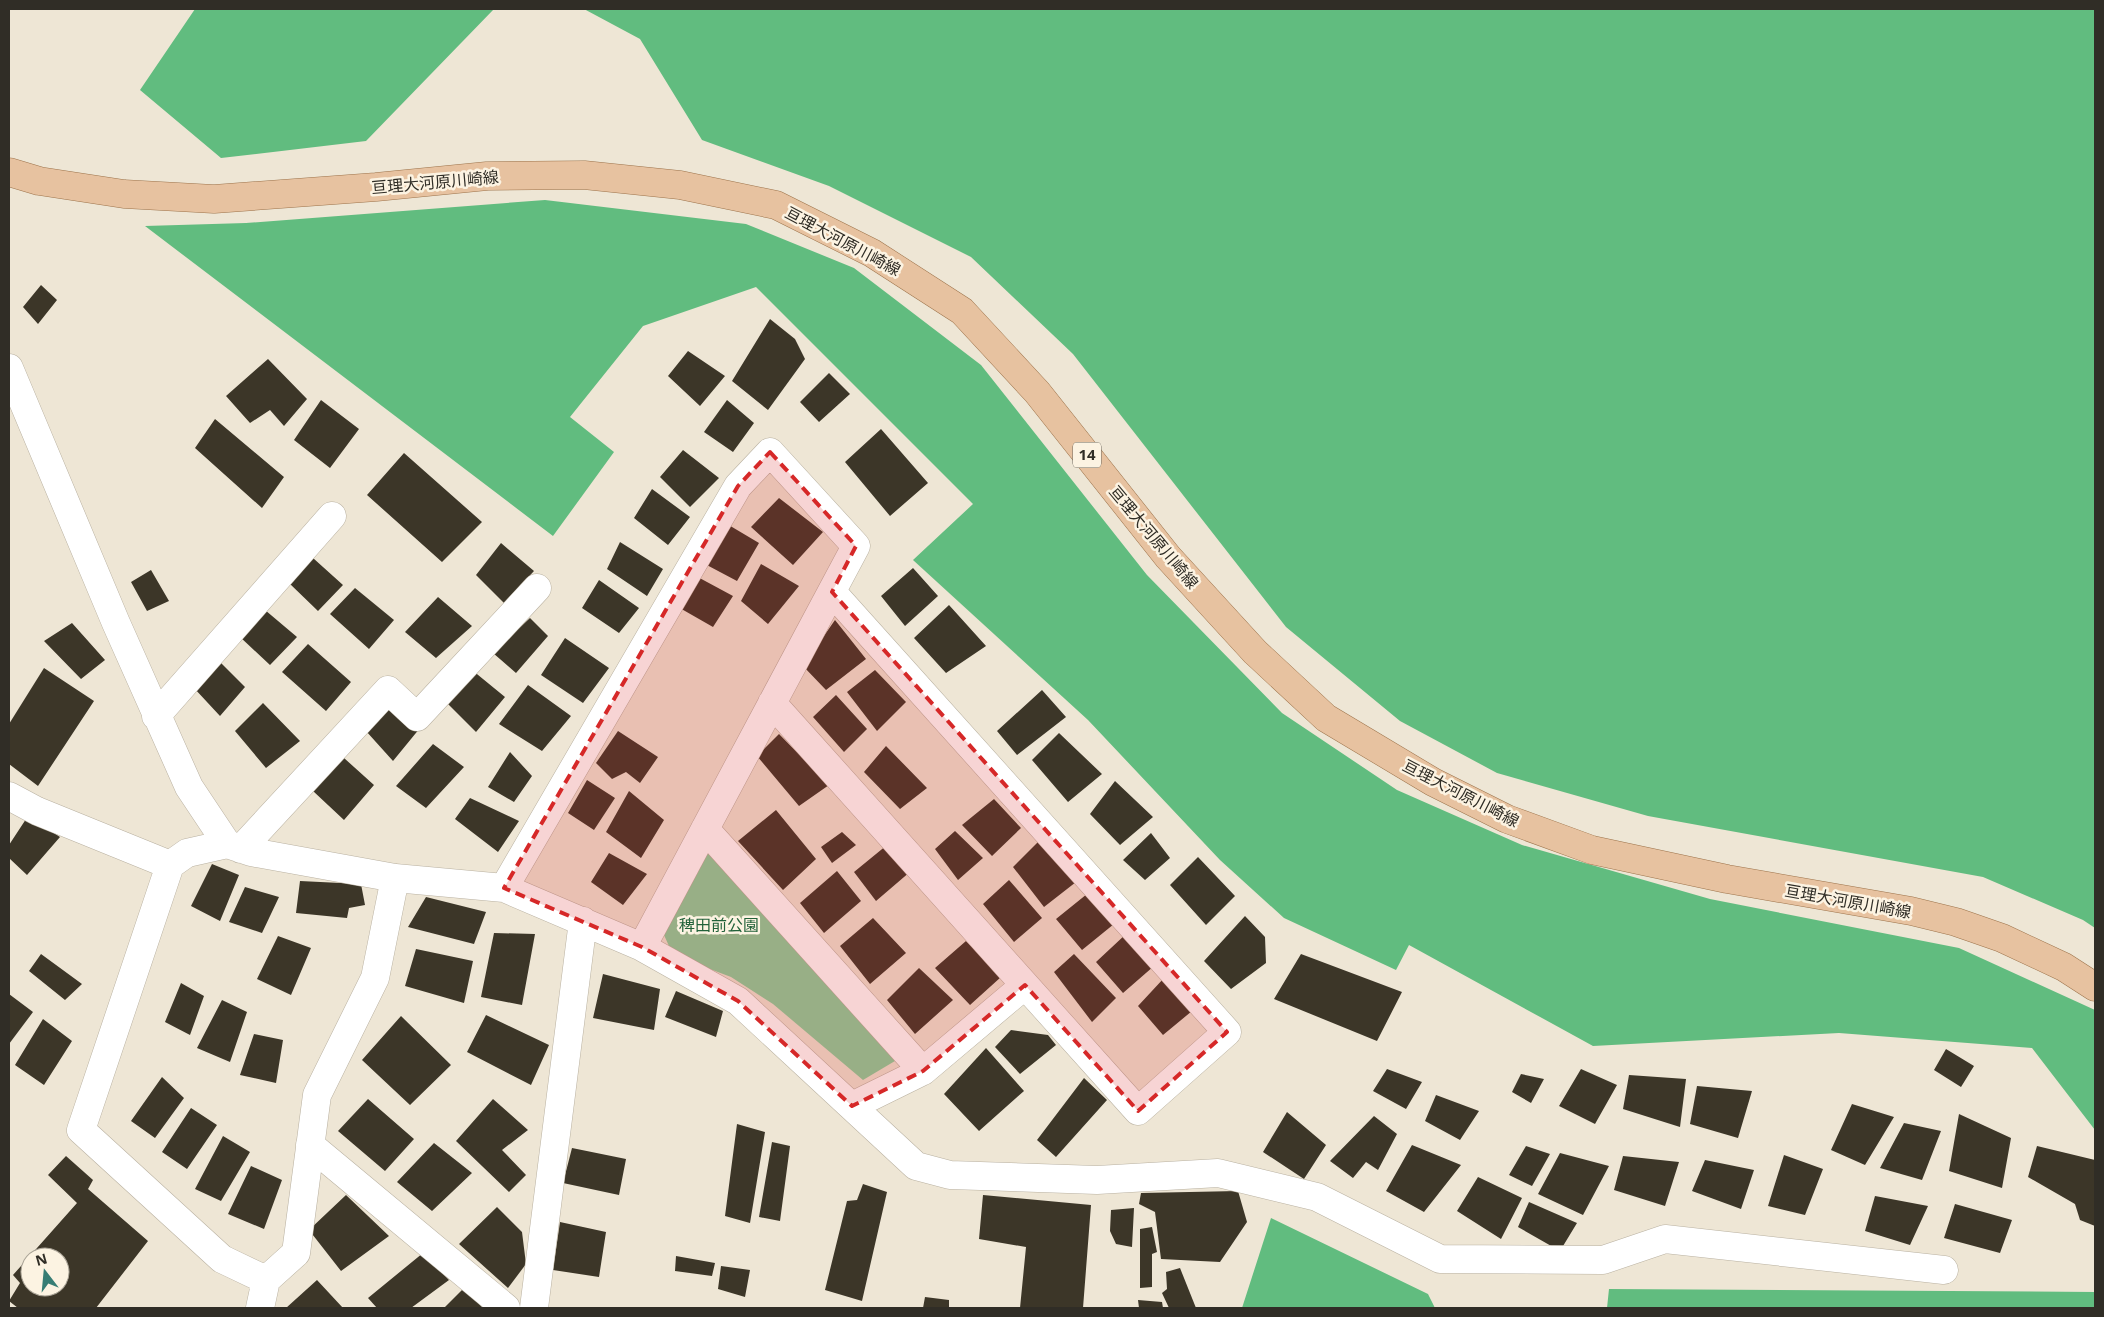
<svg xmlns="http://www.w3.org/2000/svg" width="2104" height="1317" font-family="'Open Sans','Noto Sans JP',sans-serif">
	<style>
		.green { fill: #89d19e }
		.forest { fill: #61bc7f }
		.building { fill: #3c3628; fill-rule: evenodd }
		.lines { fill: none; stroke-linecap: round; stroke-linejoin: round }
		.street-casing { stroke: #b9b1a1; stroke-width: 29 }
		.primary-casing { stroke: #9d744c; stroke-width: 29 }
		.street { stroke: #fff; stroke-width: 28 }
		.primary { stroke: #e7c2a0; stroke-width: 28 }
		.marked { fill: #d62828; fill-opacity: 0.2; stroke: #d62828; stroke-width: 4; stroke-dasharray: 10 6; stroke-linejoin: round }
		.labels { text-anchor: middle; stroke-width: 5; stroke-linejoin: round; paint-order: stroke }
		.shield { fill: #fcf3e2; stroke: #6d685e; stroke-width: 1 }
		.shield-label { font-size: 15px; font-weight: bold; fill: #302d26 }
		.street-label { font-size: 16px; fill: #302d26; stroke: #fcf3e2 }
		.park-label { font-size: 16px; fill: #22623a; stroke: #fcf3e2 }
	</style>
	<rect width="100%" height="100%" fill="#eee6d5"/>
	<path class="green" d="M709,848L900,1058L863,1080L773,1004L731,977L673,955L664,935Z"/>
	<path class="forest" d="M195,9H494L366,141L221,158L140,90Z
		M584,9H2095V928L2083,920L1983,877L1648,816L1497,773L1400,721L1286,627L1073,354L971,257L829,186L702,140L640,39Z
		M545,200L746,224L854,268L981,365L1147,575L1282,713L1397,790L1522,845L1710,899L1959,948L2095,1010V1130L2032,1048L1839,1033L1593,1046L1409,945L1396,970L1284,918L1220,860L1088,720L913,560L973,504L756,287L643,326L570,417L614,452L553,536L145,226L246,223Z
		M1271,1218L1428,1294L1435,1308H1242Z
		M1609,1289L2095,1292V1308H1607Z"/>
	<path class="building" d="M41,285L57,300L38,324L23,307Z
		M770,319L795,339L805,359L768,410L732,381Z
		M688,351L725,376L700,406L668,376Z
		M268,359L307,399L284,426L270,410L250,423L226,396Z
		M829,373L850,394L819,422L800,402Z
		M321,400L359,429L330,468L294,440Z
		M727,400L754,423L733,452L704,432Z
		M215,419L284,477L262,508L195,448Z
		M881,429L928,483L890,516L845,462Z
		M683,450L719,478L690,507L660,477Z
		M404,453L482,522L442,562L367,495Z
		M652,489L690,517L668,545L634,518Z
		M779,498L823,532L793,565L751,527Z
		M727,524L759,543L737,581L703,563Z
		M620,542L663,569L647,596L607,569Z
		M501,543L534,571L504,603L476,575Z
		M313,558L343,585L318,611L289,583Z
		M761,564L799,586L768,624L741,601Z
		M913,568L938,596L905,626L881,596Z
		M151,570L169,601L147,611L131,582Z
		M694,575L733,596L713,627L678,607Z
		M599,580L639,608L619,633L582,608Z
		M355,588L394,620L369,649L330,614Z
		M438,597L472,626L436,658L405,632Z
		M949,605L986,646L946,673L914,638Z
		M265,610L297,637L270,665L239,636Z
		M530,618L548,636L516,673L493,653Z
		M835,620L866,659L826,690L803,666Z
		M72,623L105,660L81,679L44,641Z
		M565,638L609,668L583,703L541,675Z
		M308,644L351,682L326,711L282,672Z
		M218,660L245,687L220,716L194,688Z
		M44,668L94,701L38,786L9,764V724Z
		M472,670L505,697L476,732L445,701Z
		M875,670L906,702L877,731L847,692Z
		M528,685L571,716L542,751L499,724Z
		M1042,690L1066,717L1017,755L997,731Z
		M836,695L867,729L844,752L813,717Z
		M263,703L300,741L266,768L235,731Z
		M393,703L420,728L393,761L366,731Z
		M618,731L658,757L640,783L626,772L612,779L596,763Z
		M1059,733L1102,774L1068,802L1032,760Z
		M779,734L829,785L799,806L757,756Z
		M433,744L464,767L426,808L396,786Z
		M886,746L927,788L900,809L864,772Z
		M510,752L532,776L514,802L488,787Z
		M344,758L374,785L344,820L313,791Z
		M587,780L615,798L594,830L568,813Z
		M1115,781L1153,817L1120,845L1090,814Z
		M629,791L664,820L641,858L606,832Z
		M470,798L519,821L498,852L455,819Z
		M994,799L1021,828L992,856L962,825Z
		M776,810L816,859L783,890L738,841Z
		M28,816L60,837L27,875L9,858V845Z
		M955,831L983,858L958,880L935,849Z
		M842,832L856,845L832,863L821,847Z
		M1151,833L1170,858L1145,880L1123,860Z
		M1038,842L1076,882L1044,907L1013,867Z
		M887,845L911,871L876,901L854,872Z
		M609,853L647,874L623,905L591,882Z
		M1198,857L1235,896L1206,925L1170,885Z
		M212,864L239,875L220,921L191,906Z
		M837,871L861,901L824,933L800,903Z
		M1009,880L1042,918L1014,942L983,904Z
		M300,881L361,884L365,905L349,908L347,918L296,913Z
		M245,887L279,897L262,933L229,922Z
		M1087,894L1114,924L1082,950L1056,919Z
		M426,897L486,912L474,944L408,927Z
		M1245,916L1265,937L1266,963L1231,989L1204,961Z
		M873,918L906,953L870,984L840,946Z
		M494,933L535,934L522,1005L481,997Z
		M1126,934L1154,966L1123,993L1096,962Z
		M278,936L311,948L291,995L257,979Z
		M966,941L1001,977L970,1005L935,968Z
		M416,949L473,961L464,1003L405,986Z
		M41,954L82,984L65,1000L29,971Z
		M1074,954L1116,998L1092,1022L1054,972Z
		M1301,954L1402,992L1377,1041L1274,999Z
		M919,968L953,1000L915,1034L887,1000Z
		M603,974L660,989L654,1030L593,1018Z
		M1164,978L1192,1011L1163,1035L1138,1006Z
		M181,983L204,996L190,1035L165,1022Z
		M676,991L723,1011L716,1037L665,1017Z
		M9,994L33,1012L9,1044Z
		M222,1000L247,1012L230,1062L197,1048Z
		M486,1015L549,1045L531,1085L467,1052Z
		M401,1016L451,1065L410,1105L362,1060Z
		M43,1019L72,1041L44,1085L15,1065Z
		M1011,1030L1048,1035L1056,1045L1020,1074L995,1047Z
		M254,1034L283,1040L276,1083L240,1075Z
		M986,1048L1024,1091L979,1131L944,1094Z
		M1946,1049L1974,1066L1961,1087L1934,1070Z
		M1387,1069L1422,1082L1406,1109L1373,1091Z
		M1581,1069L1617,1085L1595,1124L1559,1106Z
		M1521,1074L1544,1079L1531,1103L1512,1092Z
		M1629,1075L1686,1079L1680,1127L1623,1109Z
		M162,1077L184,1098L155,1138L131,1121Z
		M1084,1078L1107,1100L1056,1157L1037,1140Z
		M1697,1086L1752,1091L1738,1138L1690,1124Z
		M1436,1095L1479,1111L1460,1140L1425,1121Z
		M368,1099L414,1139L385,1171L338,1131Z
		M493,1099L528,1130L502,1150L526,1175L509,1192L456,1141Z
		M1852,1104L1894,1117L1865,1165L1831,1150Z
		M191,1108L217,1125L187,1169L162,1152Z
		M1287,1112L1326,1145L1304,1179L1263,1152Z
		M1959,1114L2011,1138L2002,1188L1949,1171Z
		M1374,1116L1397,1134L1378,1170L1366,1162L1353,1178L1330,1161Z
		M1904,1123L1941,1131L1922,1180L1880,1168Z
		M737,1124L765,1132L750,1223L725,1216Z
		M223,1136L250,1152L221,1201L195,1189Z
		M772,1142L790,1146L780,1221L759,1217Z
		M434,1143L472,1173L432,1211L397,1182Z
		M1412,1145L1461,1165L1424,1212L1386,1191Z
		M1526,1146L1550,1154L1532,1186L1509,1175Z
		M2037,1146L2095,1160V1226L2080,1220L2075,1204L2028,1177Z
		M572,1148L626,1159L619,1195L563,1183Z
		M1560,1153L1609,1166L1583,1215L1538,1194Z
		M1784,1155L1823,1169L1805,1215L1768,1206Z
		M66,1156L93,1180L88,1189L148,1241L96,1308H18L9,1301L20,1283L13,1275L77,1203L48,1175ZM30,1257H60V1287H30Z
		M1623,1156L1679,1162L1665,1206L1614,1190Z
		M1705,1160L1754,1170L1741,1209L1692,1191Z
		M251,1166L282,1180L264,1229L228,1214Z
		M1478,1177L1522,1198L1501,1239L1457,1211Z
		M863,1184L887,1192L862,1301L825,1290L847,1201L857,1200Z
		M1238,1191L1247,1222L1220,1262L1161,1259L1155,1212L1139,1204L1141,1193Z
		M346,1195L389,1236L341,1271L309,1230Z
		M983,1195L1091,1205L1083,1308H1020L1026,1247L979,1239Z
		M1875,1196L1928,1206L1910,1245L1865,1231Z
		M1529,1202L1577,1223L1560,1251L1518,1227Z
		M1955,1204L2012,1220L2000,1253L1944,1238Z
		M497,1207L522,1232L526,1264L508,1288L459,1244Z
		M1134,1208L1132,1247L1116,1244L1110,1231L1111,1210Z
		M560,1222L606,1232L599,1277L553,1270Z
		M1152,1227L1157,1252L1152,1254V1287L1140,1288V1229Z
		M423,1253L449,1280L411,1308H377L368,1298Z
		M676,1256L715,1263L712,1276L675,1271Z
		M721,1266L750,1270L745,1297L718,1289Z
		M1180,1268L1196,1308H1169L1162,1293L1167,1289L1166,1272Z
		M317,1280L343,1308H286Z
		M464,1288L483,1308H444Z
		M925,1297L949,1300V1308H923Z
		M1138,1300L1162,1302L1163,1308H1139Z"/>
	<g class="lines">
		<g class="street-casing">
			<path id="street" d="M9,368L116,623L189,787L227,844
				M772,703L1138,1111L1227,1032L832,592
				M156,716L332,516
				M9,796L37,811L170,865L187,853L227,844L251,852L395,878L504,888L642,947L738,1001L916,1166L950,1175L1097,1180L1218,1173L1317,1197L1440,1259L1603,1260L1665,1239L1944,1270
				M705,829L923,1071
				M241,849L388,690L417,717L537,588
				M170,865L81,1130L222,1259L266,1280
				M504,888L738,486L770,452L856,546L642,947
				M852,1106L923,1071L1025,985
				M310,1145L506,1308
				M260,1308L266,1280L296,1253L317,1095L375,978L395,878
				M534,1308L583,921"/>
		</g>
		<g class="primary-casing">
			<path id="primary" d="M9,172L39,181L124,194L214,199L376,187L487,176L584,175L680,185L776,205L872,253L962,311L1037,392L1168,557L1255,652L1326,718L1433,782L1507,819L1592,850L1727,879L1911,911L1956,922L2002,938L2064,967L2095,987"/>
		</g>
		<use href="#street" class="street"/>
		<use href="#primary" class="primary"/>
	</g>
	<path class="marked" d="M770,452L856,546L832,592L1227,1032L1138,1111L1025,985L923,1071L852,1106L738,1001L642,947L504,888L738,486Z"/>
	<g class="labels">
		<rect class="shield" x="1073" y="442.5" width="28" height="25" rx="4"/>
		<g class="shield-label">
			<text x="1087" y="460">14</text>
		</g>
		<g class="street-label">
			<text transform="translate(435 182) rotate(-5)" y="6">亘理大河原川崎線</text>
			<text transform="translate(843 241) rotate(28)" y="6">亘理大河原川崎線</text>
			<text transform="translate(1154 537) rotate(50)" y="6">亘理大河原川崎線</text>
			<text transform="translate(1461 793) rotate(27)" y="6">亘理大河原川崎線</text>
			<text transform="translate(1848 901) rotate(10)" y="6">亘理大河原川崎線</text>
		</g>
		<g class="park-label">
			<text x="719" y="931">稗田前公園</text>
		</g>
	</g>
	<rect width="2104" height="1317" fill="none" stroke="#302d26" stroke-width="20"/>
	<g transform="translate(45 1272) rotate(344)"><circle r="24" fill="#fcf3e2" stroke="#aaa497"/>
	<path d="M0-4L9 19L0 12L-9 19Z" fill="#377d74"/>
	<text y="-8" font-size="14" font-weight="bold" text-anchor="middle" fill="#302d26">N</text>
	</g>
</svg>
